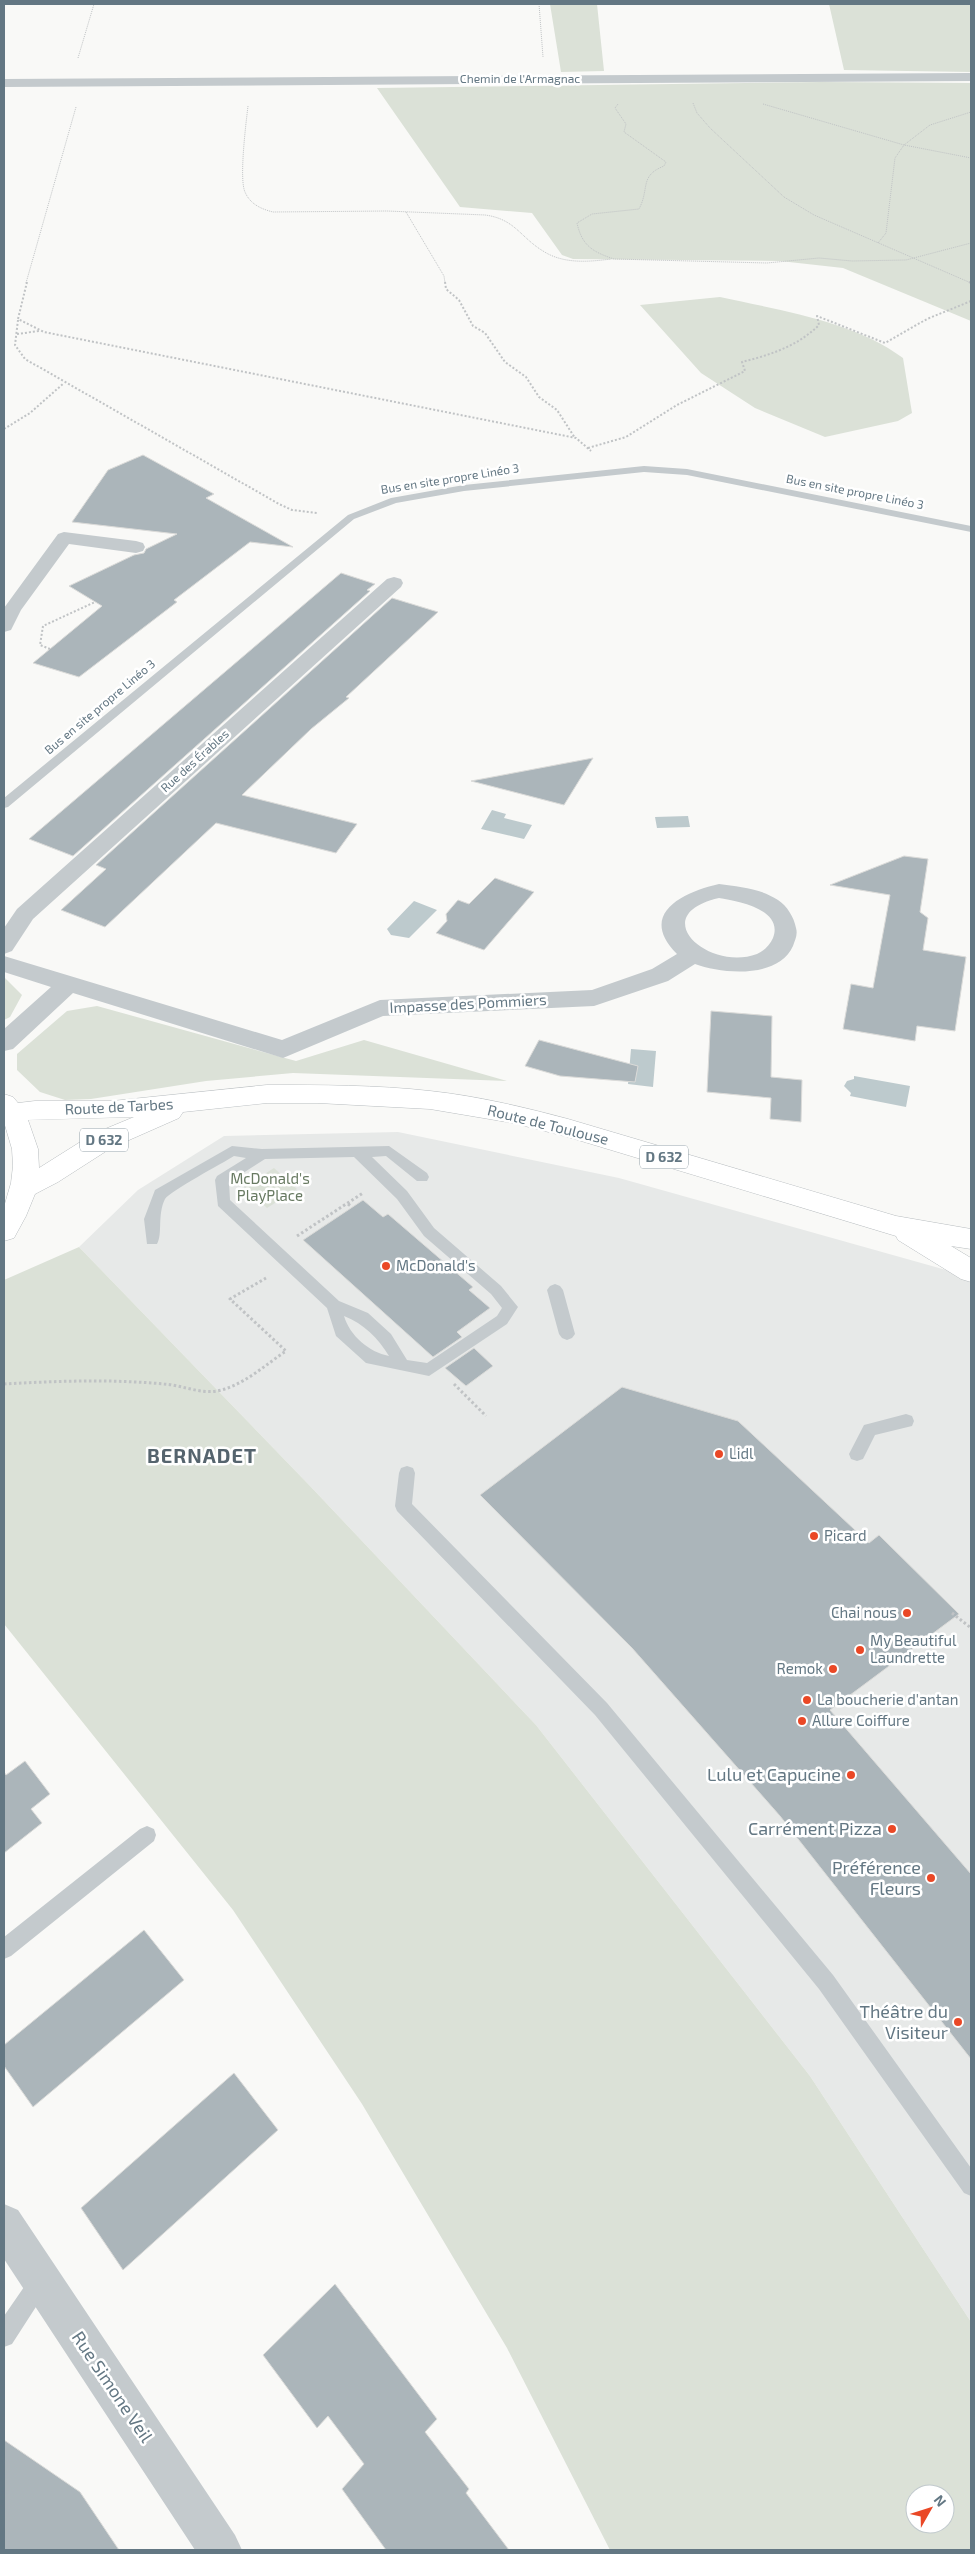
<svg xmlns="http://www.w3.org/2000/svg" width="975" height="2554" font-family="'Exo 2',sans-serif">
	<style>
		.built { fill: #e7e9e8 }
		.green { fill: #dbe1d7; fill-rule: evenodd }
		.water { fill: #bdcacd }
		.building { fill: #abb5ba; stroke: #dbdbd9 }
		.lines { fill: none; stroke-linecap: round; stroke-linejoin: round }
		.primary-casing { stroke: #b8bdc0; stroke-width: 1 }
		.path-far2 { stroke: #c0c3c5; stroke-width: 1; stroke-dasharray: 1 1; stroke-linecap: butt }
		.path-far1 { stroke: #c0c3c5; stroke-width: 2; stroke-dasharray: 2 2; stroke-linecap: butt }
		.path { stroke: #c0c3c5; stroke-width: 3; stroke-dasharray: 2.5 2.5; stroke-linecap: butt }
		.lane { fill: #c4cacd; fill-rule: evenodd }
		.street { fill: #c4cacd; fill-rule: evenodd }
		.primary { fill: #fff; fill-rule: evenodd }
		.poi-dot { fill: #ea4826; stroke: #fff; stroke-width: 2 }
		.labels { text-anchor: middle; stroke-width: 5; stroke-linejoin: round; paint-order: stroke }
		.far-street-label { font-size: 12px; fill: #637783; stroke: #fff }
		.shield { fill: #fff; stroke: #92a0a8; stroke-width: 1 }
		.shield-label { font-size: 14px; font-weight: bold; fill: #637783 }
		.street-label { font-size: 15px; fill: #637783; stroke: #fff }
		.park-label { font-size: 15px; fill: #687a62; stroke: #fff }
		.poi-label { font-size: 15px; fill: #637783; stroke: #fff; text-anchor: start }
		.near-poi-label { font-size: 18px; fill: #637783; stroke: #fff; text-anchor: end }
		.near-street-label { font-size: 18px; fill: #637783; stroke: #fff }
		.district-label { font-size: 20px; font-weight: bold; letter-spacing: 1px; fill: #55646e; stroke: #fff }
	</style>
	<rect width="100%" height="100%" fill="#f9f9f7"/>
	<path class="built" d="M398,1132L619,1178L971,1277V2322L810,2076L536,1725L311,1487L79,1247L138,1190L224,1136Z"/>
	<path class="green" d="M550,4H597L604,71L561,72Z
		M829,4H971V72L844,70Z
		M821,82L971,83V321L843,268L780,261L573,259L562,255L532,213L460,207L377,88Z
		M720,297C778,310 854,321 903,358L912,413L898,421L825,437L755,408L701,373L640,305Z
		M4,977L22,995L10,1017L4,1020Z
		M97,1006L296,1061L364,1040L507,1081L293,1073L206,1081L91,1099L65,1100L40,1092L17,1070V1054L67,1011Z
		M274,1168L297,1189L267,1208L244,1187Z
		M79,1247L311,1487L536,1725L810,2076L971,2322V2550H610L507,2348L362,2104L233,1910L4,1624V1280ZM915,2494H945V2524H915Z"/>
	<path class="water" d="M492,810L506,814L504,818L532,825L524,839L481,829Z
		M688,816L690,827L657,828L655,817Z
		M414,901L437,910L409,938L391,935L387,929Z
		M631,1049L656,1051L653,1087L628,1084Z
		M854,1076L910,1086L906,1107L850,1096L851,1093L844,1086L847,1081L854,1079Z"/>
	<path class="building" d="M143,455L214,494L206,498L293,547L250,542L174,600L177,602L79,677L33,663L102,606L69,586L134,555L144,553L146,549L177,534L72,522L108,470Z
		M341,573L375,584L367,590L370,591L73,856L29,839Z
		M392,598L438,612L346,697L349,698L311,729L242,795L357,824L336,853L216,823L105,927L61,910L106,869L96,865Z
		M593,758L564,805L471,781Z
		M904,856L928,859L920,912L928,918L923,950L966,957L955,1031L917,1026L915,1041L843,1029L851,984L873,988L890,895L830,885Z
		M495,878L534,892L484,950L436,933L447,921L446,914L458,900L469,904Z
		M711,1011L772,1016L771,1077L802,1080L801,1122L770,1119L771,1098L707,1092Z
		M539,1040L638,1066L635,1082L560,1076L525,1066Z
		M363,1200L383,1217L388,1214L473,1287L469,1290L490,1308L457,1332L462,1337L433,1357L303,1240Z
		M474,1348L493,1366L466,1386L445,1368Z
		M622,1387L738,1421L869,1543L879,1535L959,1614L830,1710L971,1874V2059L780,1816L632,1648L480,1495Z
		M25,1761L50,1794L31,1809L42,1823L4,1853V1772L6,1775Z
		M144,1930L184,1980L33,2107L4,2066V2045Z
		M234,2073L278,2130L123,2270L81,2208Z
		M335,2284L437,2419L425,2432L469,2489L466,2493L509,2550H386L342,2489L364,2464L328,2416L317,2428L263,2355Z
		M4,2440L80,2492L119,2550H4Z"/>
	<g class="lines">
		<g class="primary-casing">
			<path id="primary" d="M267,1085C321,1085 377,1085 430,1091C477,1096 523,1107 568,1119L896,1216L971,1229V1249L951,1246L971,1258V1282L961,1279L898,1240L896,1236L568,1137L513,1123L430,1109L318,1103H267L183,1112L179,1118L111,1148L58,1182L35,1194L26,1216L14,1238L4,1241V1207L11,1183L13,1166L12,1149L4,1122V1094L13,1097L18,1103L35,1101H112ZM134,1117L93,1134L39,1168L38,1149L28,1120Z"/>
		</g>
		<path class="path-far2" d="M539,4L543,57
			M78,58L94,4
			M693,103L697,113L710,128L784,197L814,215L971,283
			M618,104L615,108L626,124L624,132L666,162L664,166C639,176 650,188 639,209L592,214L577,223C582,246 593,252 614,259L767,263L819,258L852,261L906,260L971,243
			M763,104L904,145L971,158
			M248,106C246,123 239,179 245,192C250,204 261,209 273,212L387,211L485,215C515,219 520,237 543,251C563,264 588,262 611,259
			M406,212L444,276L445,283
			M878,243L886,233L895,158L904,145L930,125L971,112
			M26,283L76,107"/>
		<path class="path-far1" d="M27,282L18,319L44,332L576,438L591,451
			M445,282L446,289L459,300L473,326L485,333L505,362L526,377L539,397L557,410L575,438
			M969,282L971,283
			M18,320L15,345L25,359L279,504L292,510L317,513
			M17,334L39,331
			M4,429L30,413L64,383
			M588,448L626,437L677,405L745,371L742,362C770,355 798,346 819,325L817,316L885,343L927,319L971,301
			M50,649L40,645L43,626L95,602"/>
		<path class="path" d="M348,1204L352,1207
			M297,1236L363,1193
			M4,1384C57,1381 111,1379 164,1384C181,1385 200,1394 217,1391C243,1386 265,1365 286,1351L230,1299L266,1278
			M454,1384L486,1416
			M952,1613L971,1628"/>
		<path class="lane" d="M644,466L687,469L971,526V532L687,475L644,472L464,491L396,503L354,519L8,807L4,808V798L348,515L391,498L464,485Z
			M232,1146L262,1149L389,1146L427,1173L429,1177L427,1181H417L386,1156L372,1157L407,1191L434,1228L501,1286L518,1307L507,1324L429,1376L366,1363L336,1336L327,1308L218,1206L215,1180L217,1176L246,1158L234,1156C223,1163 170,1191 165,1199C157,1215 163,1234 157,1244H147L144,1219L155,1190ZM354,1157L397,1199L424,1236L491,1294L502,1308L497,1316L427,1363L407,1360L391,1334L368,1313L339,1301L230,1200L229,1182L265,1159ZM344,1316C364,1324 378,1338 389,1356C369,1352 350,1336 344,1316Z
			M555,1284L560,1286L563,1290L575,1334L572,1338L567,1340L562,1338L559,1334L547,1290L550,1286Z
			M906,1414L912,1416L914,1421L912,1426L875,1435L863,1459L857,1461L851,1459L849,1454L864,1425Z
			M407,1466L413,1468L415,1473L412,1504L607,1703L833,1975L971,2168V2196L964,2193L819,1989L595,1715L397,1511L395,1506L399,1473L401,1468Z
			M147,1826L154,1829L156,1835L154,1841L11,1956L4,1959V1937L140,1829Z
			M41,2271L49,2274L52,2282L12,2344L4,2347V2316L33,2274Z"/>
		<path class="street" d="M971,73V81L4,87V79Z
			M64,532L136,541L143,543L145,547L143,551L136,553L69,544L21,610L11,630L4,632V608L58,534Z
			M394,577L401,579L403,583L401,587L33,919L12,951L4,954V928L17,909L387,579Z
			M719,884C739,887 760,888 778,900C787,906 794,917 796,928C798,935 795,940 793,946C778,979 722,974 695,964L668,981L594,1006L383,1016L283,1058L73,993L13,1049L4,1051V1029L51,987L4,972V956L282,1040L380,1000L592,990L652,969L677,954C637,914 683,892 719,884ZM719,898C737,901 784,909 773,938C770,945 764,951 757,954C708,972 645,915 719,898Z
			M4,2204L18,2210L235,2535L242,2550H195L4,2259Z"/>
		<use href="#primary" class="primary"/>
	</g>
	<g class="poi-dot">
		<circle cx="386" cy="1266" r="5"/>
		<circle cx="719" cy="1454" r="5"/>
		<circle cx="814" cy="1536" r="5"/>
		<circle cx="907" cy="1613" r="5"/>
		<circle cx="860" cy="1650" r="5"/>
		<circle cx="833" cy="1669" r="5"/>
		<circle cx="807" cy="1700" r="5"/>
		<circle cx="802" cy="1721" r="5"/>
		<circle cx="851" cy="1775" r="5"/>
		<circle cx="892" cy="1829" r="5"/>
		<circle cx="931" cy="1878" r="5"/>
		<circle cx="958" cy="2022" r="5"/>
	</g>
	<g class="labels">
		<g class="far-street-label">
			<text x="520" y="83">Chemin de l'Armagnac</text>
			<text transform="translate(450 479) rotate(-9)" y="4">Bus en site propre Linéo 3</text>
			<text transform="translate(855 492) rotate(11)" y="4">Bus en site propre Linéo 3</text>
			<text transform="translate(100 707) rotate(-40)" y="4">Bus en site propre Linéo 3</text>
			<text transform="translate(195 761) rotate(-42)" y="4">Rue des Érables</text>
		</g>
		<g class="shield">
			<rect x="80" y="1128.5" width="48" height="23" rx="4"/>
			<rect x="640" y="1145.5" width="48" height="23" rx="4"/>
		</g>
		<g class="shield-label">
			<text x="104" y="1145">D 632</text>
			<text x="664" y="1162">D 632</text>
		</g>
		<g class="street-label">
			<text transform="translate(468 1004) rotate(-3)" y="5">Impasse des Pommiers</text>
			<text transform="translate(119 1107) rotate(-3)" y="5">Route de Tarbes</text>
			<text transform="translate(548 1125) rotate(14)" y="5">Route de Toulouse</text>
		</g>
		<g class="park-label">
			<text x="270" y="1184">McDonald's<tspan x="270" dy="17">PlayPlace</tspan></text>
		</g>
		<g class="poi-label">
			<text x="396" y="1271">McDonald's</text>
			<text x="729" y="1459">Lidl</text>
			<text x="824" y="1541">Picard</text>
			<text x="897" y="1618" text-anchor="end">Chai nous</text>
			<text x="870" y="1646">My Beautiful<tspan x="870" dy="17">Laundrette</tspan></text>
			<text x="823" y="1674" text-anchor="end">Remok</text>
			<text x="817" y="1705">La boucherie d'antan</text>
			<text x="812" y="1726">Allure Coiffure</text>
		</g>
		<g class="near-poi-label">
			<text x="841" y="1781">Lulu et Capucine</text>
			<text x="882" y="1835">Carrément Pizza</text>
			<text x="921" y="1874">Préférence<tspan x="921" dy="21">Fleurs</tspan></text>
			<text x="948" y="2018">Théâtre du<tspan x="948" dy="21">Visiteur</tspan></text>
		</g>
		<g class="near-street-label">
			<text transform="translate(112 2387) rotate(56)" y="6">Rue Simone Veil</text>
		</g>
		<g class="district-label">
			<text x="202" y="1463">BERNADET</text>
		</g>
	</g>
	<rect width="975" height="2554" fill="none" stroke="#637783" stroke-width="10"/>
	<g transform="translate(930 2509) rotate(51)"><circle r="24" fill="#ffffff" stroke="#c1c9cd"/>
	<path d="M0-4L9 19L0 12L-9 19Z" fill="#ea4826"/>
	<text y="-8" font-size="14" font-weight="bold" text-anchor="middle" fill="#637783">N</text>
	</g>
</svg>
